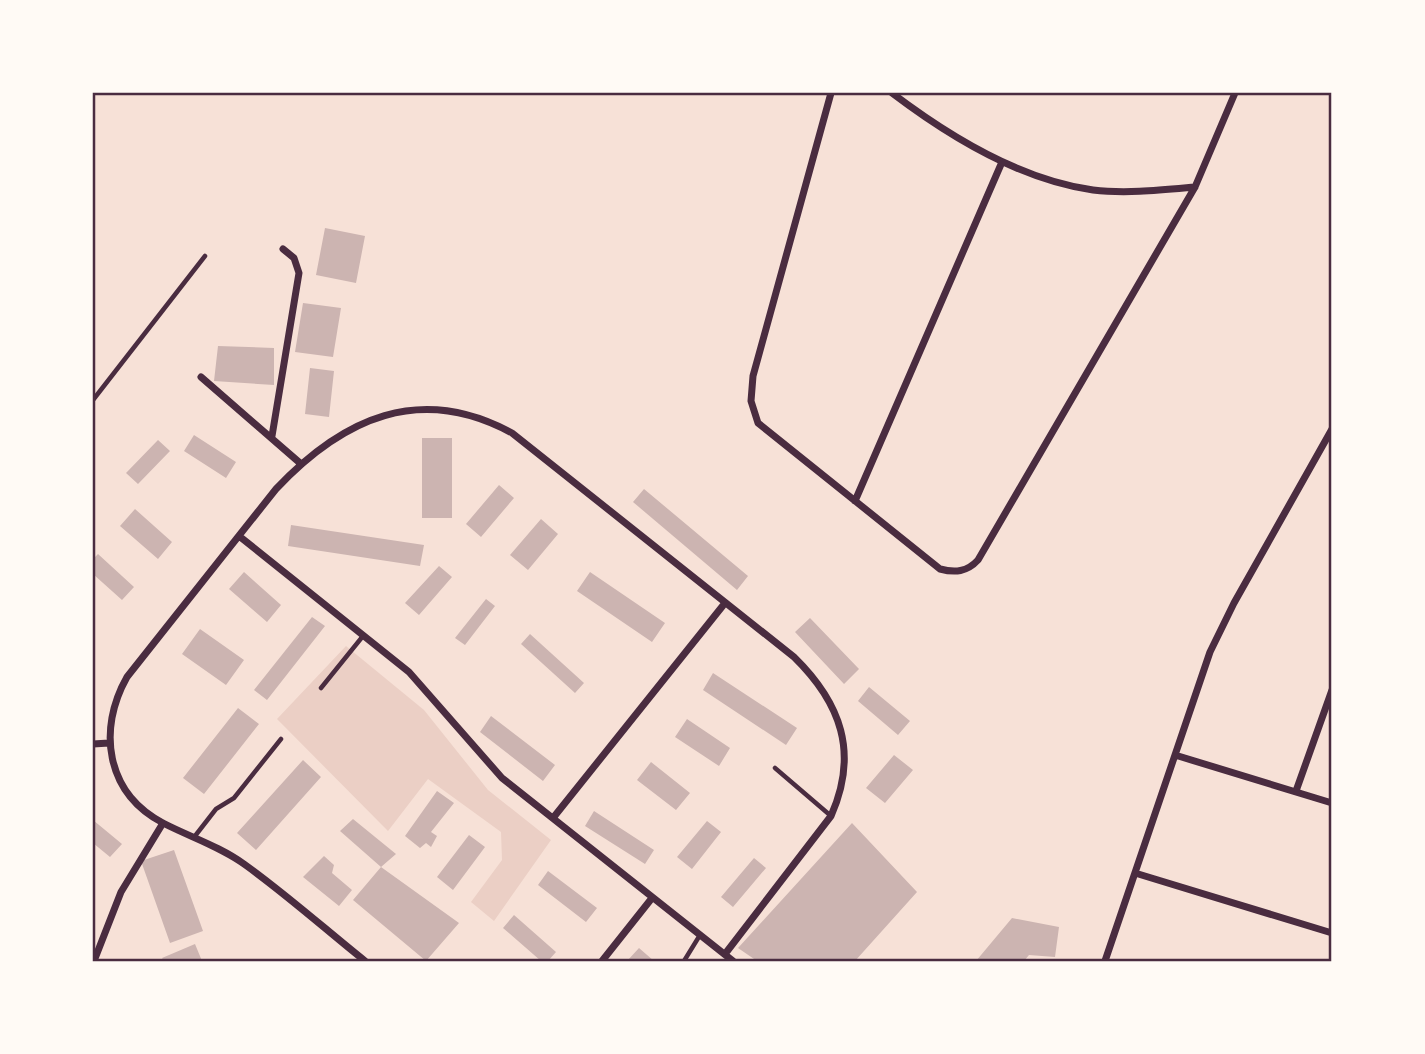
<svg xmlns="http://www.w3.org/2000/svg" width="1425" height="1054" font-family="'Exo 2',sans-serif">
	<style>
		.green { fill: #ebcfc5 }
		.building { fill: #ccb4b1 }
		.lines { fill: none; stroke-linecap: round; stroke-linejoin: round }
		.service { stroke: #4a2c40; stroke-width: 4.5 }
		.minor { stroke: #4a2c40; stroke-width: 7 }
		.neatline { fill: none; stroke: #4a2c40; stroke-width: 2.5 }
	</style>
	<rect width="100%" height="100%" fill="#f7e1d7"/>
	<path class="green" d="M346,646L424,710L488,790L551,840L494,921L471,902L502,860L501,832L428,779L388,831L277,719Z"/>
	<path class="building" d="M325,228L365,236L356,283L316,275Z
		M303,303L341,308L333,357L295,352Z
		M218,346L274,348V385L214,381Z
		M310,368L334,371L329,417L305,414Z
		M194,435L236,462L226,478L184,451Z
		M422,438H452V518H422Z
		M158,440L170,451L138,484L126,473Z
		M499,485L514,498L481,537L466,524Z
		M644,489L748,576L737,590L633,502Z
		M135,509L172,542L158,559L120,526Z
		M541,519L558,534L528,570L510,555Z
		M291,525L424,545L420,566L288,546Z
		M98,554L134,587L122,600L93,574V559Z
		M439,566L452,577L419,615L405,603Z
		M244,572L281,605L267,622L229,589Z
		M590,572L665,623L652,642L577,591Z
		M486,599L495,606L465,645L455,638Z
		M312,617L325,626L267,700L254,690Z
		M810,618L859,669L844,684L795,632Z
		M200,629L244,660L226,685L182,654Z
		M530,634L584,683L575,693L521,644Z
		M713,673L797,728L786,745L703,690Z
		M869,687L910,721L898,735L858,701Z
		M238,708L259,724L204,794L183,778Z
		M491,716L555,765L543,781L480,732Z
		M687,719L730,748L719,766L675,737Z
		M894,755L913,770L885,803L866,788Z
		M303,760L321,777L256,850L237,833Z
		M651,762L690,793L676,810L637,780Z
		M437,791L454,803L431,832L437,836L431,847L426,843L420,848L405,836Z
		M594,811L654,850L645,864L585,826Z
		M353,819L396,854L381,867L340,831Z
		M93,820L122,844L110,857L93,843Z
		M707,821L721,832L692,869L677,857Z
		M852,823L917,892L855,961H757L738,948Z
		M469,835L485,847L453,890L437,877Z
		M174,850L203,931L170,943L141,861Z
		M324,856L334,865L332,873L352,890L339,906L303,877Z
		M754,858L766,868L733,907L721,897Z
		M381,867L459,923L426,961L353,900Z
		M548,871L597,908L586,922L538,885Z
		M514,915L556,952L548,961H541L503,928Z
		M1012,918L1059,927L1055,957L1029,955L1024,961H976Z
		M195,944L202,961H164L162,958Z
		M639,948L654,961H627Z"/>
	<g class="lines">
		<path class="service" d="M93,400L205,256
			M321,688L363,636
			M775,768L831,816
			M195,836L216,809L234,798L281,739
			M684,961L700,935"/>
		<path class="minor" d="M831,93L753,376L751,401L758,423L940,569C955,573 967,572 978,560L1195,187L1235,93
			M892,93C950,137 1020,180 1093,190C1126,194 1162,190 1195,187
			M201,377L300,463
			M272,436L299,273L294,258L283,249
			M855,501L1002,162
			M239,536L409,672L502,778L733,961
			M93,744L109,743
			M1175,755L1332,803
			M1296,791L1332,690
			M553,818L725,603
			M1135,873L1332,933
			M94,961L121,892L163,823
			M365,961C325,929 286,894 244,864C219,846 190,837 163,823C106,793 97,730 127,677L276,489C343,418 420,383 512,433L794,657C841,703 859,753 831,816L725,954
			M602,961L652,898
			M1105,961L1210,652L1234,603L1332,429"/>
	</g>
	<rect width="1425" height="1054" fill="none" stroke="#fffaf5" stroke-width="189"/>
	<rect x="94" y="94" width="1236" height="866" class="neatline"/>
</svg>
